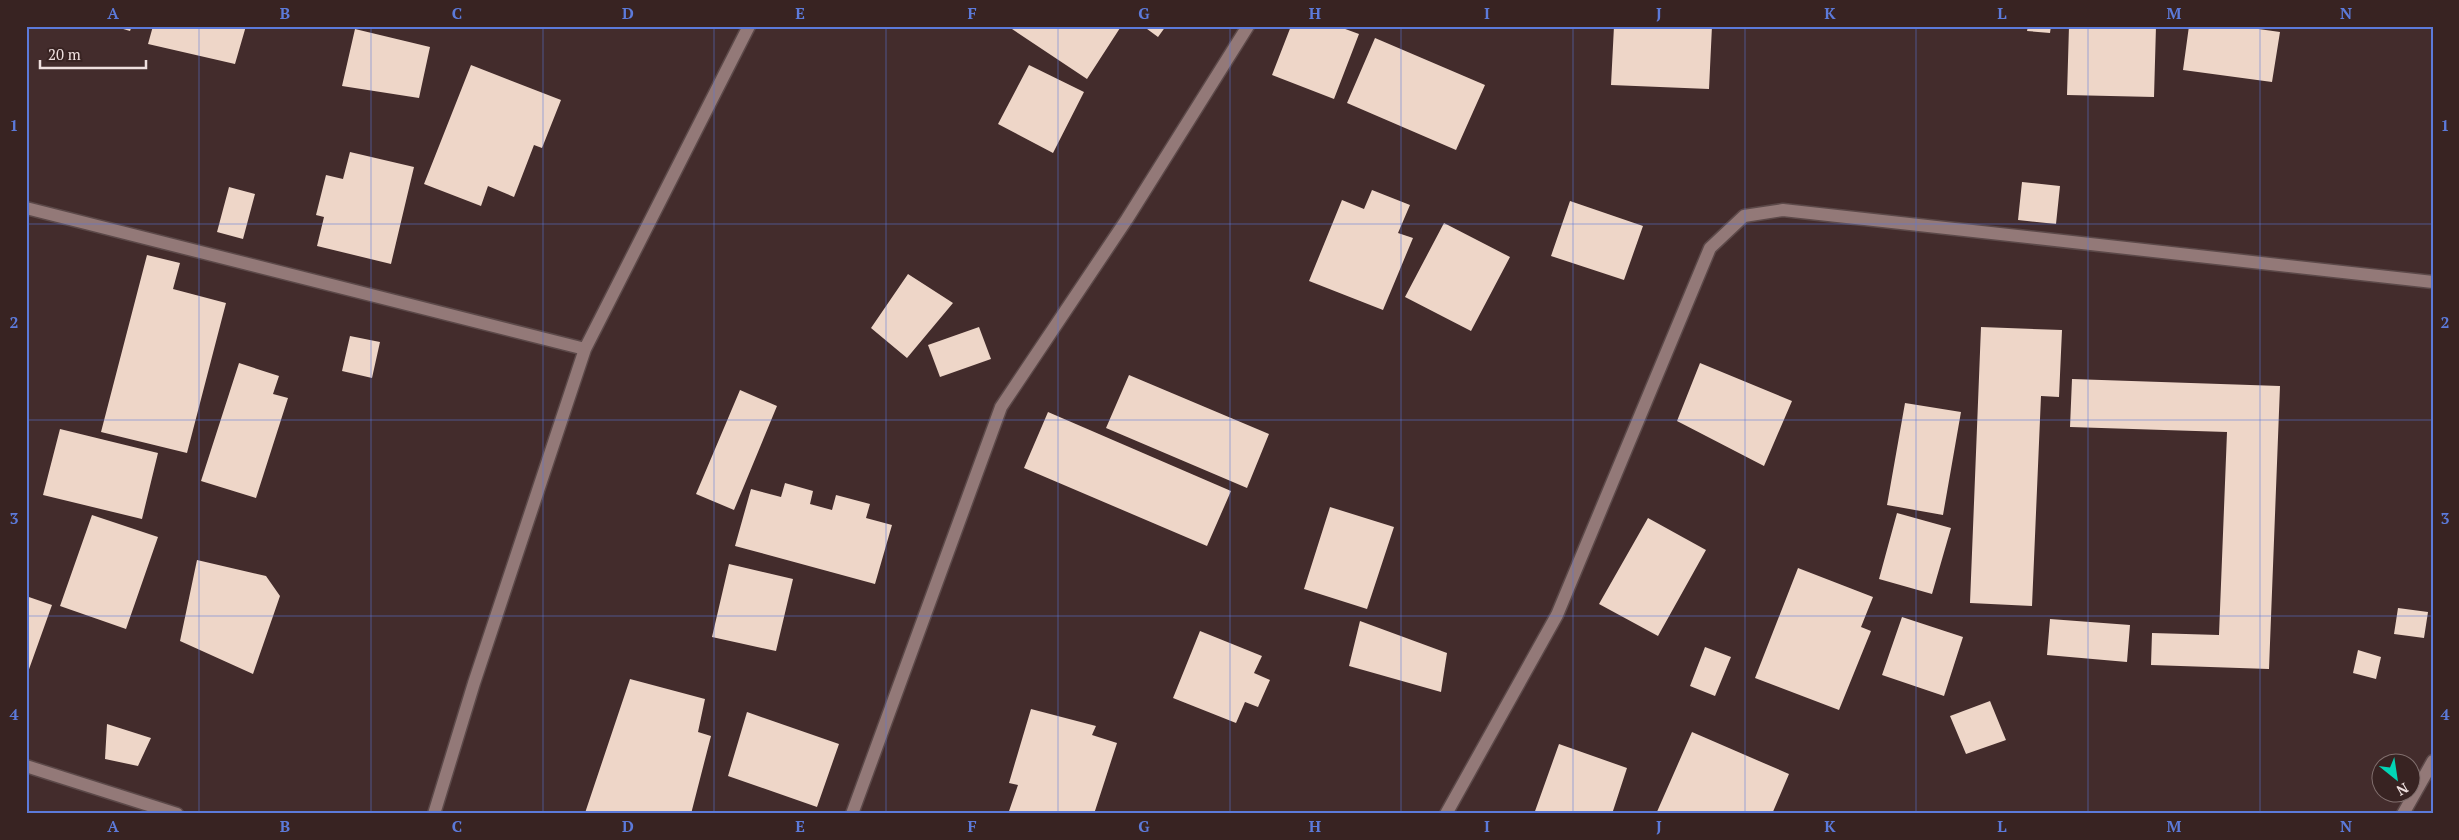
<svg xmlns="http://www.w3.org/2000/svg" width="2459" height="840" font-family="'PT Serif',serif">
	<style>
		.building { fill: #eed6c8 }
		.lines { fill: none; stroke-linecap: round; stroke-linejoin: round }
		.minor-casing { stroke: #5c4949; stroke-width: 15 }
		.minor { stroke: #937978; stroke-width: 12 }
		.grid { fill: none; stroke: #5c7ada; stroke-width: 1; stroke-opacity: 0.55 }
		.neatline { fill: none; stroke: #5c7ada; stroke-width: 2 }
		.grid-label { font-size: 16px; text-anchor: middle; font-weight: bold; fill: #5c7ada }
	</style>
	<rect width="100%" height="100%" fill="#432c2c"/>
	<path class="building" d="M113,26H132L130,31Z
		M153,26H246L235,64L148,44Z
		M1013,26H1118L1120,28L1087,79L1012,29Z
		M1143,26H1166L1158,37Z
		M1291,26H1337L1359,34L1334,99L1272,75Z
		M1614,26H1712L1709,89L1611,85Z
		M2028,26H2051L2050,33L2027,31Z
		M2069,26H2156L2154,97L2067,95Z
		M2189,26H2237L2280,32L2272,82L2183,70Z
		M355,29L430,47L419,98L342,86Z
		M1375,38L1485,85L1456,150L1347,103Z
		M471,65L561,100L542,148L534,145L514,197L488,186L481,206L424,184Z
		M1029,65L1084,92L1053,153L998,124Z
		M350,152L414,167L391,264L317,246L324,217L316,215L326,175L343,179Z
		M2022,182L2060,186L2056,224L2018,220Z
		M229,187L255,194L243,239L217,232Z
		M1372,190L1410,205L1398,233L1413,238L1383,310L1309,281L1342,200L1364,209Z
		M1570,201L1643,226L1624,280L1551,256Z
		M1444,223L1510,257L1471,331L1405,297Z
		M147,255L180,263L173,289L226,303L187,453L101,432Z
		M908,274L953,303L907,358L871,328Z
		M979,327L991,359L940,377L928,345Z
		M1981,327L2062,330L2059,397L2041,396L2032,606L1970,603Z
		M350,336L380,342L372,378L342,371Z
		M239,363L279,376L273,394L288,398L256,498L201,481Z
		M1700,363L1792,401L1764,466L1677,421Z
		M1129,375L1269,434L1247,488L1106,428Z
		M2072,379L2280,386L2269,669L2151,665L2152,633L2219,635L2227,432L2070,427Z
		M740,390L777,406L734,510L696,494Z
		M1905,403L1961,412L1943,515L1887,505Z
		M1048,412L1231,491L1207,546L1024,468Z
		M60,429L158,453L142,519L43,495Z
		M785,483L813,491L810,504L832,510L836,495L870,504L866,518L892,525L875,584L735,546L751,489L781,497Z
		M1330,507L1394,527L1367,609L1304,589Z
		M1897,513L1951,528L1932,594L1879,579Z
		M92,515L158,537L126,629L60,606Z
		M1648,518L1706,550L1658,636L1599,604Z
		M197,560L266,576L280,596L253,674L180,641Z
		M729,564L793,579L776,651L712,637Z
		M1798,568L1873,597L1861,627L1871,631L1839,710L1755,678Z
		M26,596L52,605L28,672H26Z
		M2398,608L2428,612L2424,638L2394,634Z
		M1902,617L1963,637L1944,696L1882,675Z
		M2050,619L2130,625L2127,662L2047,655Z
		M1360,621L1447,653L1441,692L1349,666Z
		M1200,631L1262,656L1254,673L1270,680L1258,707L1245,702L1236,723L1173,698Z
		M1705,647L1731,657L1715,696L1690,686Z
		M2358,650L2381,657L2376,679L2353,673Z
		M630,679L705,699L698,732L711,736L691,814L585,813Z
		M1990,701L2006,740L1966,754L1950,716Z
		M1031,709L1096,726L1092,735L1117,743L1094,814H1008L1018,785L1009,783Z
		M747,712L839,744L817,807L728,776Z
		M107,724L151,738L138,766L105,759Z
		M1692,732L1789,774L1772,814H1656Z
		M1559,744L1627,768L1612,814H1534Z"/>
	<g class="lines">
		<g class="minor-casing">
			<path id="minor" d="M26,208L585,349
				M26,766L177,814
				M434,814L474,683L585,349L749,26
				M852,814L1001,407L1127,219L1248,26
				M1446,814L1557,615L1710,248L1744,216L1783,210L2433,282
				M2403,814L2433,761"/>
		</g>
		<use href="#minor" class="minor"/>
	</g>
	<path class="grid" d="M199,26V814M371,26V814M543,26V814M714,26V814M886,26V814M1058,26V814M1230,26V814M1401,26V814M1573,26V814M1745,26V814M1916,26V814M2088,26V814M2260,26V814M26,224H2433M26,420H2433M26,616H2433"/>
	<rect width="2459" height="840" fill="none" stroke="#382322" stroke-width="55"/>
	<g transform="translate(2396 778) rotate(150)"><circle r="24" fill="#382322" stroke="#816f6e"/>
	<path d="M0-4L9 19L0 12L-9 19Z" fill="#02d5b6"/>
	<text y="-8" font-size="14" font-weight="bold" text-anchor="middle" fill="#efe0df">N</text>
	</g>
	<path d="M40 60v8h106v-8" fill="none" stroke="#efe0df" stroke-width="2.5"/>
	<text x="48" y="60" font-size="15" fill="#efe0df" stroke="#382322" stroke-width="4" paint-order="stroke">20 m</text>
	<rect x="28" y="28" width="2404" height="784" class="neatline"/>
	<g class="grid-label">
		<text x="113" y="19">A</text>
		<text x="285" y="19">B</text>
		<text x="457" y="19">C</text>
		<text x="628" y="19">D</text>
		<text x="800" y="19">E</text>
		<text x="972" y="19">F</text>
		<text x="1144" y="19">G</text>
		<text x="1315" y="19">H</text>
		<text x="1487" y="19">I</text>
		<text x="1659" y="19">J</text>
		<text x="1830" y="19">K</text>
		<text x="2002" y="19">L</text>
		<text x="2174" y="19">M</text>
		<text x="2346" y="19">N</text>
		<text x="14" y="131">1</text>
		<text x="2445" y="131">1</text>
		<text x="14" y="328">2</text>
		<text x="2445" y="328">2</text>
		<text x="14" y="524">3</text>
		<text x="2445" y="524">3</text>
		<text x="14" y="720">4</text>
		<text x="2445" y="720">4</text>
		<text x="113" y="832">A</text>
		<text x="285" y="832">B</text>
		<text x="457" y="832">C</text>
		<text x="628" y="832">D</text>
		<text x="800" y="832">E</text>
		<text x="972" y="832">F</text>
		<text x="1144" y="832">G</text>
		<text x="1315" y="832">H</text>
		<text x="1487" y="832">I</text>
		<text x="1659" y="832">J</text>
		<text x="1830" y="832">K</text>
		<text x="2002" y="832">L</text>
		<text x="2174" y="832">M</text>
		<text x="2346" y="832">N</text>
	</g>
</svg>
